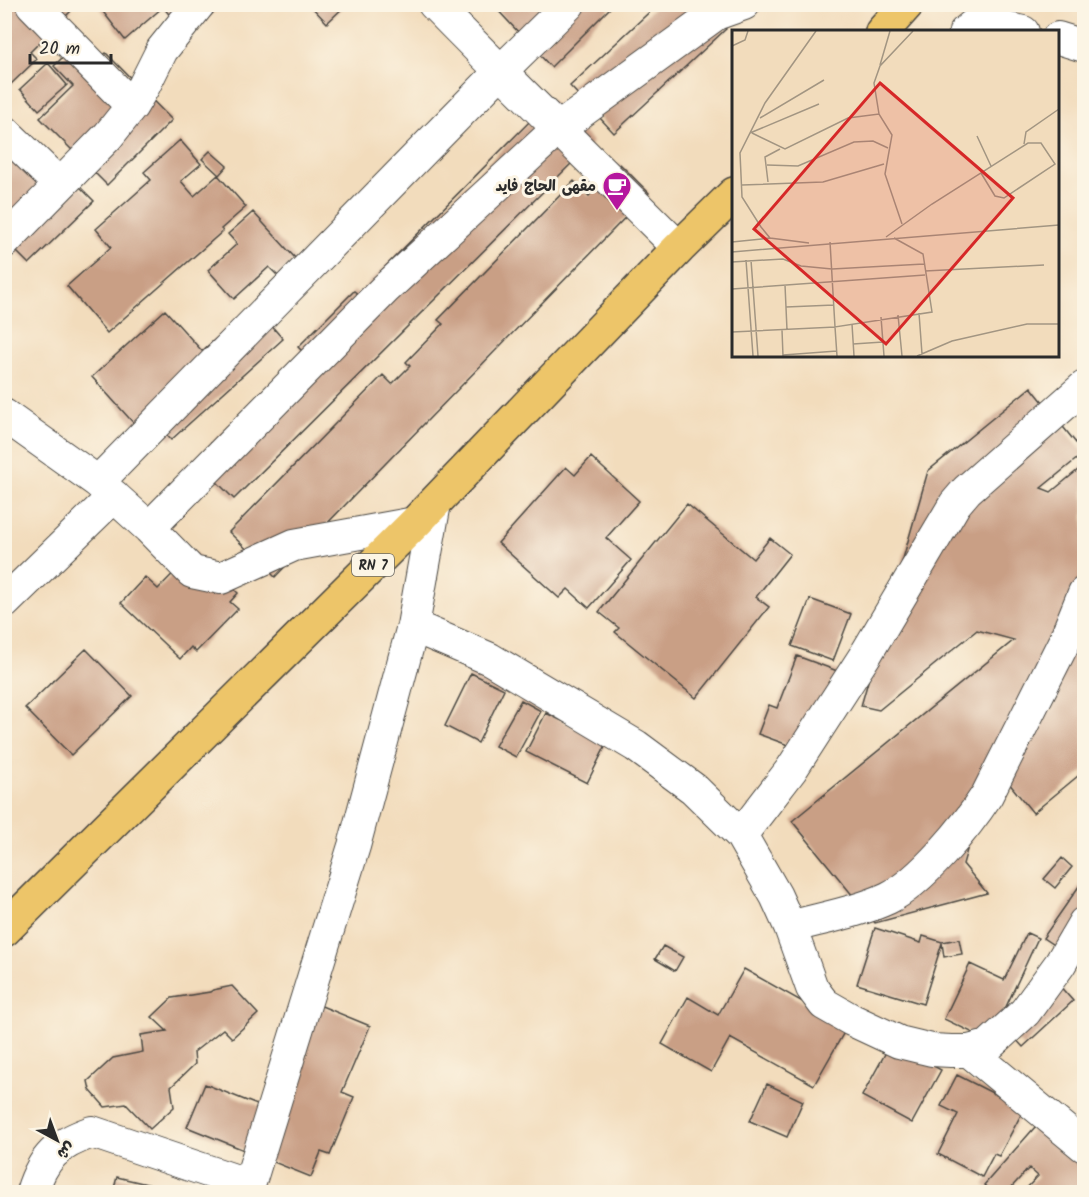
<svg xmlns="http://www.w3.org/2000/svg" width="1089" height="1197" font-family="Kalam,'Playpen Sans Arabic',sans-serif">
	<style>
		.building { fill: #c99f85 }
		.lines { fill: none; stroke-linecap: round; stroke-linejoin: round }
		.minor-casing { stroke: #494641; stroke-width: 34 }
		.primary-casing { stroke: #494641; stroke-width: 36 }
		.minor { stroke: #fff; stroke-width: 32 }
		.primary { stroke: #edc569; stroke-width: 33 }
		.labels { text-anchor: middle; stroke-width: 6; stroke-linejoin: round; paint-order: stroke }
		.shield { fill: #fcf5e5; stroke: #6a6863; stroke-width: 1.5 }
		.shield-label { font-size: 14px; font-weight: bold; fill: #2b2b2b }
		.poi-label { font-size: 15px; font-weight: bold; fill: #2b2b2b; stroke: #fcf5e5; text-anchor: end }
		.inset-road { fill: none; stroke: #a29582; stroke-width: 1.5 }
		.view { fill: #d62828; fill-opacity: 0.15; stroke: #d62828; stroke-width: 3 }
		.inset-edge { fill: none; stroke: #2b2b2b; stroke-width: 3 }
	</style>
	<rect width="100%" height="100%" fill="#fcf5e5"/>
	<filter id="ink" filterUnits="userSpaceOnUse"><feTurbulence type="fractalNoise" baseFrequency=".0167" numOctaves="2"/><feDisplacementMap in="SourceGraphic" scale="12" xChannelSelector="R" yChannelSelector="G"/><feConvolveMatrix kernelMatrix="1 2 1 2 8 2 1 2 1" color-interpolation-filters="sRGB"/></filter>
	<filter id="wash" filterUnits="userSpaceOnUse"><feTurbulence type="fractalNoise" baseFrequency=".008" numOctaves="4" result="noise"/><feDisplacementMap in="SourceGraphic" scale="24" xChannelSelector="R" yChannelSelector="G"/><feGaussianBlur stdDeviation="1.35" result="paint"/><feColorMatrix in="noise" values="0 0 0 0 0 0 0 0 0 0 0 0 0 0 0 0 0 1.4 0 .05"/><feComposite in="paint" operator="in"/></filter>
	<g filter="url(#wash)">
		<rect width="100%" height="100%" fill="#f2dcbc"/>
		<g id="blocks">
			<path class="building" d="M4,4H66L72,10L30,52L37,59L10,85L4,79Z
				M97,4H223L187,36L163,7L125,40Z
				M309,4H347L327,23Z
				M492,4H614L551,67Z
				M658,4H703L726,29L614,133L570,86Z
				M81,39L100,58L106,53L172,120L107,185L40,118L73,86L54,66Z
				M48,63L67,85L39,110L20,89Z
				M551,100L593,142L234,499L195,460L303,352L298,347L354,291L358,294Z
				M4,111L94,201L29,264L4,239Z
				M180,140L201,164L181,181L194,196L218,175L246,207L221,229L223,231L107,333L67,286L111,247L96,229L151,180L144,172Z
				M210,151L227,166L219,175L202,159Z
				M620,164L649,193L275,577L229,532L383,375L392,384L410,366L406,362L443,324L438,320L574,181L589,196Z
				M253,212L296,259L278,276L269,267L234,299L208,270L237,244L228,234Z
				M253,305L283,339L171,440L159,426L147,438L92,377L165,310L202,351Z
				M1031,387L1084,453L1041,488L1051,492L1084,465V595L1066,639L1084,634V771L1033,813L992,762L963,864L987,893L875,923L792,821L1014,640L977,630L879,710L861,706L928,471Z
				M591,457L639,501L606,538L631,560L589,608L568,589L559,598L498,543L566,467L575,475Z
				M687,504L753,559L770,538L790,554L756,597L769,607L696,698L615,632L619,628L599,612Z
				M194,552L238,593L230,602L238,609L196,652L191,647L180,659L121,603L145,577L158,589Z
				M810,599L851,614L833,661L792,646Z
				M86,649L132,696L71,755L25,708Z
				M797,656L840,672L810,753L758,734L769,705L777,708Z
				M471,673L504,689L478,743L445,726Z
				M521,700L541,711L516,757L495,746Z
				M546,713L607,743L587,783L526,752Z
				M1062,858L1072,867L1055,888L1044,879Z
				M1084,879V943L1061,950L1043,938Z
				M875,928L921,943L923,936L942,942L959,939L962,954L944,957L942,943L923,1004L857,984Z
				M1027,933L1038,938L990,1041L944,1019L970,964L1004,980Z
				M663,946L683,957L675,971L655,959Z
				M744,969L847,1027L814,1085L730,1038L711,1072L662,1044L688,997L718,1015Z
				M1057,983L1073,1001L1023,1047L1000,1022Z
				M232,986L258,1014L232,1038L223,1029L194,1052L195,1064L171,1087L174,1107L150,1129L126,1104L105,1107L90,1090L88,1081L113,1058L143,1052L141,1035L167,1031L152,1017L172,998L210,992L213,990Z
				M307,1000L370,1026L342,1092L354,1097L330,1155L321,1152L311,1177L187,1127L205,1084L267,1109Z
				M891,1043L941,1070L912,1123L862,1096Z
				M957,1075L1024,1109L999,1156L994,1154L982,1177L938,1154L958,1114L941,1106Z
				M767,1084L803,1101L787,1137L750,1121Z
				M1050,1110L1084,1140V1192H1023L1038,1176L1029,1168L1007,1192H992L984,1185Z
				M117,1177L181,1192H113Z"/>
		</g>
	</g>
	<g filter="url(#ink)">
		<use href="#blocks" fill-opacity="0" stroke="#494641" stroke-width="1.5"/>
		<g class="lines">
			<g class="minor-casing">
				<path id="minor" d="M32,4L132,106
					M434,4C515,87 598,167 679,248
					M965,32L977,22L1023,32
					M1058,38L1084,46
					M4,131L60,185
					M4,242L108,136L132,106L144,86L162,50L199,4
					M4,415L98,482L149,528L192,572L221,578L294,545L415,523
					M98,482L500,72L569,4
					M149,528L385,289L559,128L716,14L744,4
					M4,603L114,496
					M413,626L490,659L636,746L694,789L741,835L776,896L790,927L812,988L824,1004L852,1020L899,1042L932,1050L951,1051H969L988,1046L1025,1012L1060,964L1084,923
					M741,835L791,770L866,654L955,504L967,490L1084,387
					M790,927C823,918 858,912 888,898C921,882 967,826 987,795L1064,642L1084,593
					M969,1051L1084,1146
					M32,1192C43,1157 57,1144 92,1132L249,1185
					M247,1192L354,846L413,626L435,503"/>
			</g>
			<g class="primary-casing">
				<path id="primary" d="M882,32L907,4
					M4,930L415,523L679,248L734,194"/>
			</g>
			<use href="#minor" class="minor"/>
			<use href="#primary" class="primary"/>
		</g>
	</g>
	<defs>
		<g id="cafe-pin" transform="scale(1.5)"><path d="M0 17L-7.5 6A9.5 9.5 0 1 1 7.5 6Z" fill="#b5179e" stroke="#fcf5e5"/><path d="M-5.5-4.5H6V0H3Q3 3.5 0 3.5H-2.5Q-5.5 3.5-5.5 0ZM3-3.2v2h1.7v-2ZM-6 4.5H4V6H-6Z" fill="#fff"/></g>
	</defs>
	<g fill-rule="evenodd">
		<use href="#cafe-pin" x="617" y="186"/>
	</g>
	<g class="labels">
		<rect class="shield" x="352" y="554" width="42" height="22" rx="4.5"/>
		<g class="shield-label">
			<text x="373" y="570">RN 7</text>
		</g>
		<g class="poi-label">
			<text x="596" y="191">مقهى الحاج فايد</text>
		</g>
	</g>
	<g transform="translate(732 30)">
		<rect width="327" height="327" fill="#f2dcbc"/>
		<path class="inset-road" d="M0,16L13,10L16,1M148,35L158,1M147,84L142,53L148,36L181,1M28,88L92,50M18,103L87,74M20,103L53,119L116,88L147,84L160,105L153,144L170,194M245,106L259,136M292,114L294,102L327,79M35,135L66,136L122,112L141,111L156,118M36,152L33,127L48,119M10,155L91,152L152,134M154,207L200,174L296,113H309L323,134L272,168L263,166L249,143M0,212L38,208M98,212L103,297L200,282L191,224L162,208M77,213L38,208L29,197L10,167L8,123L33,73L84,1M0,222L327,195M14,230L21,326M19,230L26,326M0,232L51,229L69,236L100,239L192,234M193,241L312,235M53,255L55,300M0,259L193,245M54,277L102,275M187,283L190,324M166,285L170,326M149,287L152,326M120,294L122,326M50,300L51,326M0,302L103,297L105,326M121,314L151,312M51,325L105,321M185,326L220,311L295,294H327"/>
		<path class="view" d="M148,53L281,168L154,314L22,199Z"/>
		<rect width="327" height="327" class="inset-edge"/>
	</g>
	<rect width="1089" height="1197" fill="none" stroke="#fcf5e5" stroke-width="24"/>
	<g transform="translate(57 1140) rotate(139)" stroke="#fcf5e5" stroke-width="4.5" paint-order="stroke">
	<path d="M0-4.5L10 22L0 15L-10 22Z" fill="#2b2b2b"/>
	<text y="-9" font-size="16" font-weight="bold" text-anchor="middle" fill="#2b2b2b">ش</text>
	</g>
	<path d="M30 54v9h81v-9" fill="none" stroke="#2b2b2b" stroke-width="3"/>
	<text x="39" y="54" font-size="18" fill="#2b2b2b" stroke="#fcf5e5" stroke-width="4.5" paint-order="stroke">20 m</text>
</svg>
